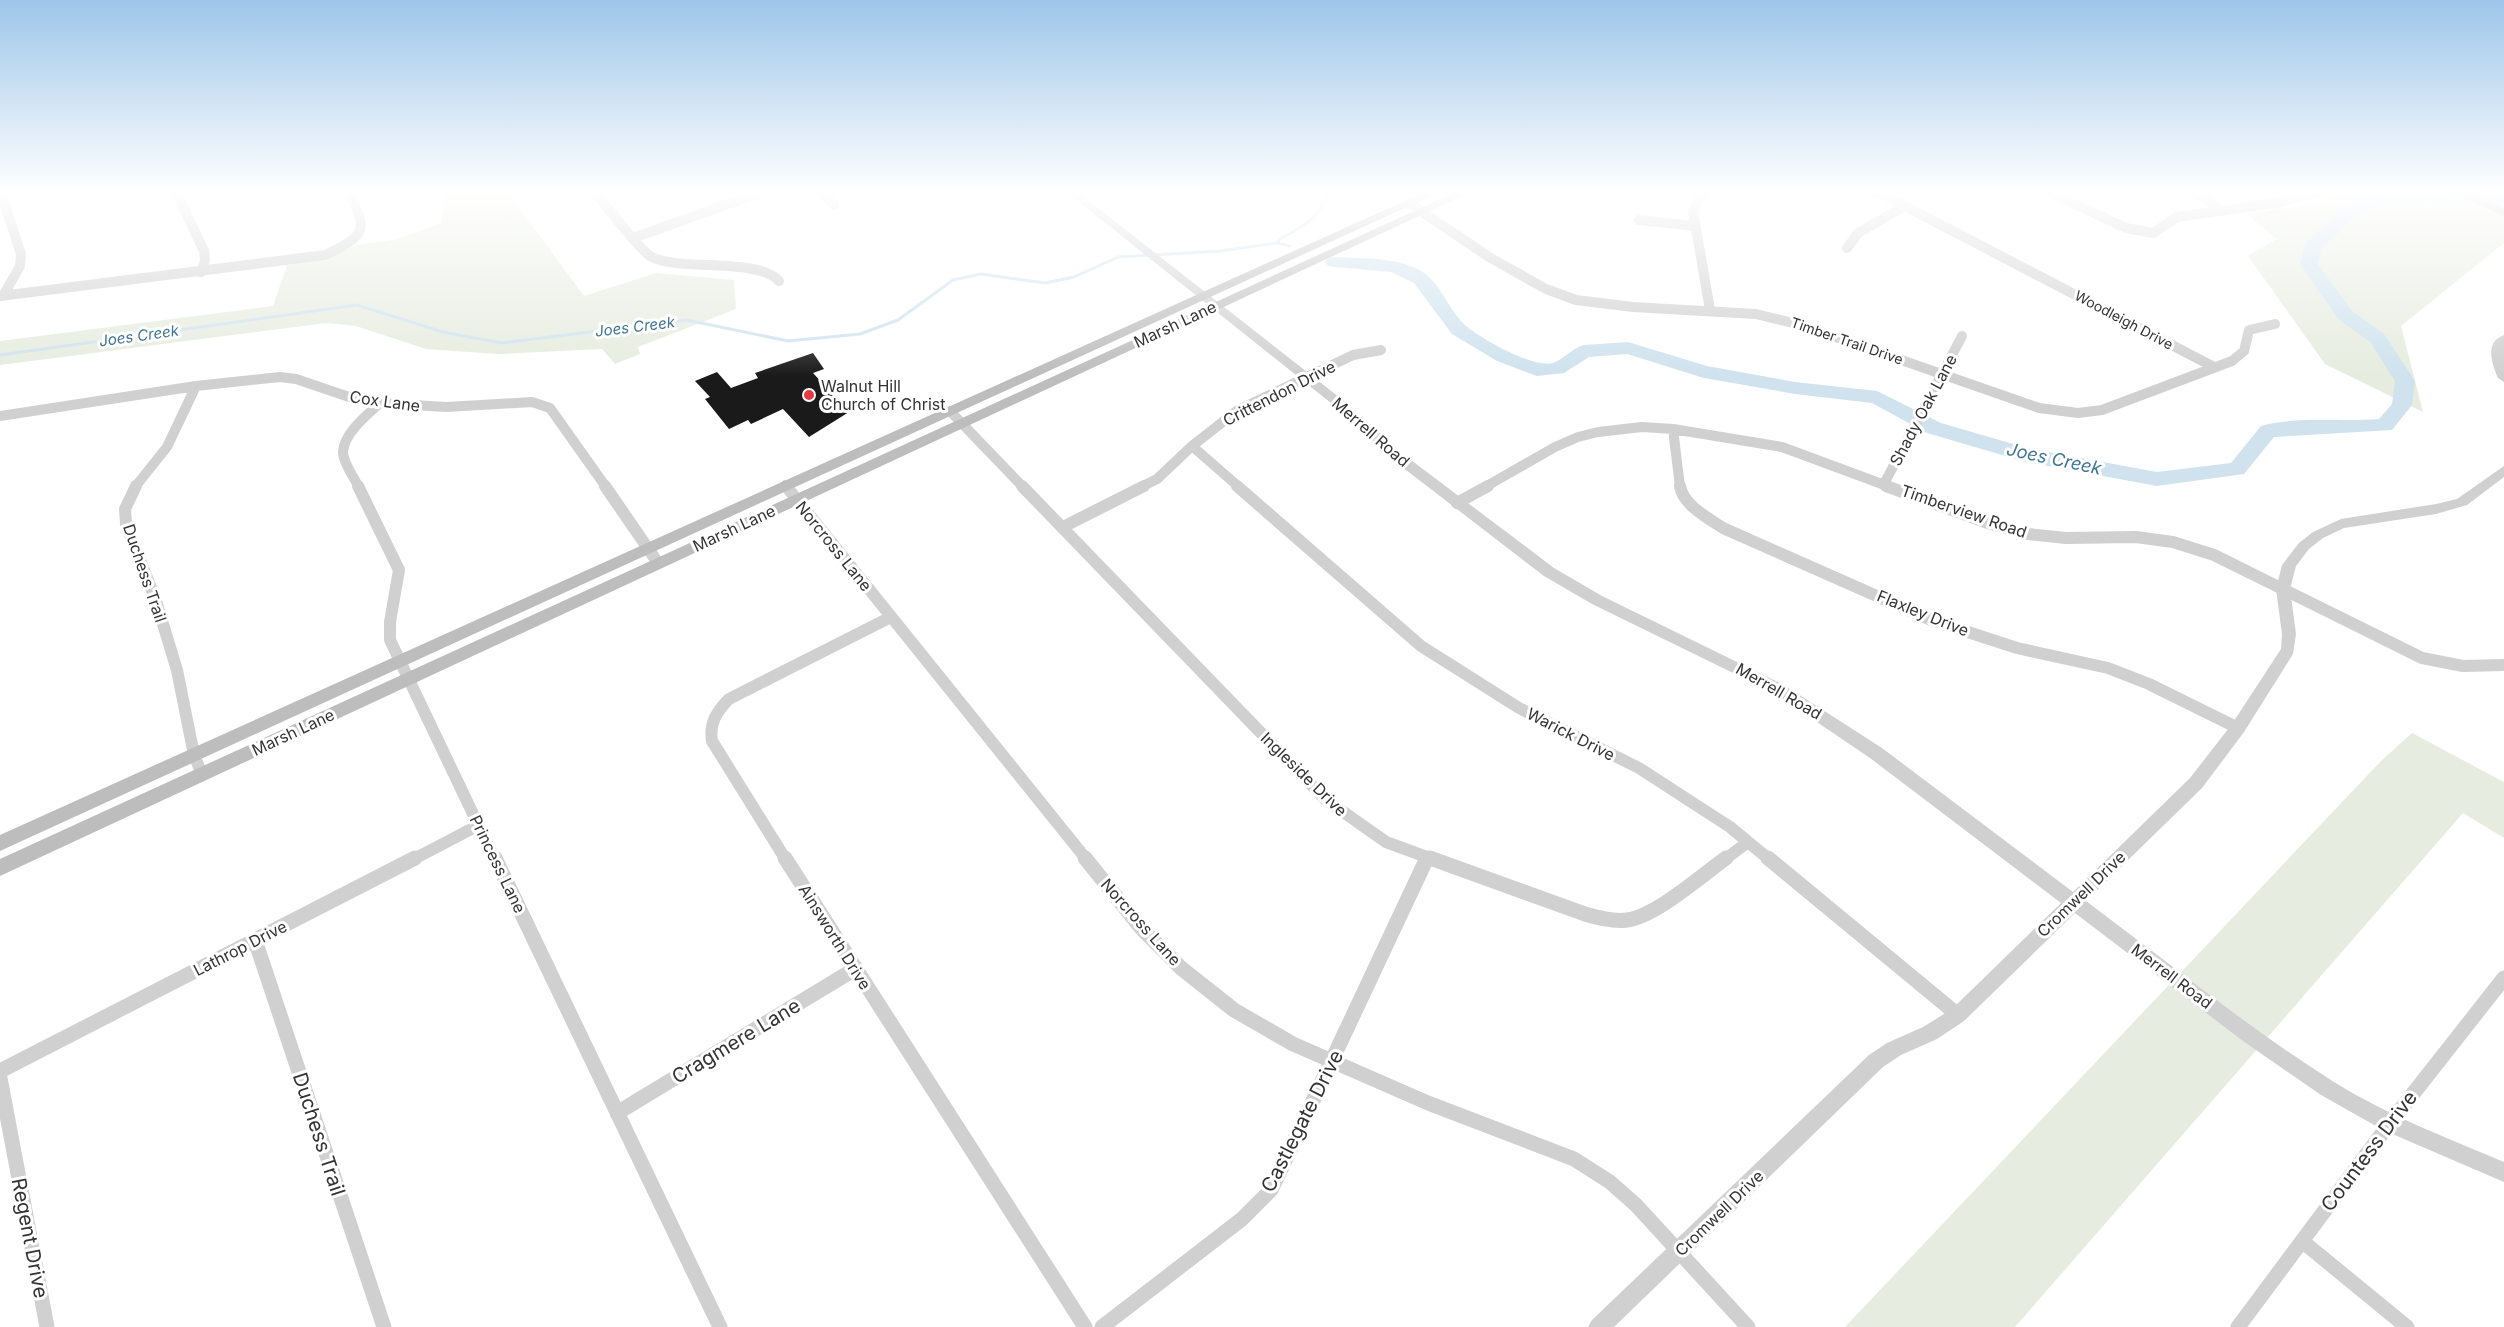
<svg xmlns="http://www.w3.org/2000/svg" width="2504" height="1327" font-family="Inter,sans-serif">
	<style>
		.green { fill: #e6ecdf }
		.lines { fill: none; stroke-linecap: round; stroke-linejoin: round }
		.stream { stroke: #cfe2ee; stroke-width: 3 }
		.river { fill: #cfe2ee; fill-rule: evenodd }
		.building { fill: #1a1a1a }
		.minor-far2 { stroke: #d0d0d0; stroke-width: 10 }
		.minor-far1 { stroke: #d0d0d0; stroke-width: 12 }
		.minor { stroke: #d0d0d0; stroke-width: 15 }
		.tertiary { fill: #d0d0d0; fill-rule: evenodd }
		.secondary { fill: #bdbdbd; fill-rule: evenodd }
		.poi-dot { fill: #e63946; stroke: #fff; stroke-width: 2 }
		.labels { text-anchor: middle; stroke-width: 6; stroke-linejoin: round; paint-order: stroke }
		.far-street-label { font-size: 14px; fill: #333; stroke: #fff }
		.far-water-label { font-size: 15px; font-style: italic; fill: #3f7597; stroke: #fff }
		.street-label { font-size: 16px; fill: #333; stroke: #fff }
		.poi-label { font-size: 16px; fill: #333; stroke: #fff; text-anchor: start }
		.water-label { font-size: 18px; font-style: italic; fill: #3f7597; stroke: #fff }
		.near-street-label { font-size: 20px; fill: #333; stroke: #fff }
	</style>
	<rect width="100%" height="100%" fill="#fff"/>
	<path class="green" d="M444,190H506L584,296L656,273L734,280L736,309L638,347L640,354L615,364L602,349L498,354L426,349L356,326L326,323L0,365V341L273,306L287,265L317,261L336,255L356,245L394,240L442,223Z
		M2359,190H2484L2504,193V243L2401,326L2423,412L2325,364L2248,256L2277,239L2246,214L2296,206Z
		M2412,733L2504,782V838L2463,813L2015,1327H1845L2381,761Z"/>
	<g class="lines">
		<path class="stream" d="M1278,243L1279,239C1304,227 1321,217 1330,190
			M0,355L357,305L443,332L501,343L687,320L788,341L860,334L898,320L953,280L981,274L1045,283L1074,277L1118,257L1220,251L1278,243L1290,246"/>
		<path class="river" d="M2428,193L2504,196V206L2428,203L2383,205L2358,214L2321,249L2318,264L2352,311L2384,334L2415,381L2412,405L2392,430L2274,437L2244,474L2157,486L2026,462L1927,433L1872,403L1795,394L1704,378L1627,354L1589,357L1564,373L1537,376L1497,361L1452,334L1414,283L1391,272L1334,267L1328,266L1325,262L1328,258L1334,257C1363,259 1403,256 1427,275C1443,289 1450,312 1466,326C1480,338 1534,369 1553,363C1564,359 1572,348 1584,345L1628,342L1707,366L1795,382L1877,391L1941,423L2027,448L2157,472L2231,463L2261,426C2299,416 2340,422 2379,419L2392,404L2395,381L2370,342L2338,319L2300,264L2306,243L2346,206L2381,195Z"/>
	</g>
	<path class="building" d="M813,353L824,369L813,373L849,412L809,437L783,409L751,424L748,420L729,429L705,399L710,397L695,381L717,372L731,388L758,378L755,373Z"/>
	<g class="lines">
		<path class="minor-far2" d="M0,190L21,254L20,266L3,296
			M175,190L204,251L205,260L201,272
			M593,190C605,204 638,248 650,256C677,272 759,257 779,281
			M819,190L834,205
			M1708,190L1699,198L1693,211L1710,310
			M1874,190L2214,367
			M2045,190L2126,228L2153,233L2177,217L2281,202L2321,190
			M2188,190L2211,202L2220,211
			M1409,203L1489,257L1546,289L1576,300L1633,307L1756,314L1801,325L2039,408L2078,413L2102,410L2232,361L2244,351L2249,330L2275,324
			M1639,220L1695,226
			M633,238L767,190
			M1847,248L1858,233L1905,206
			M0,296L325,255C367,235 369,230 347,190
			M950,411L1023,487
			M0,416L196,386L280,377L296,379L355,399L380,403L446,407L532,402L550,408L606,487
			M1673,429L1680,487
			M1192,446L1239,487
			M1884,484L1962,336
			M786,485L788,487
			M135,487L167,447L196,386
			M359,487C354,478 343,462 343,452C344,433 367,415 380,403
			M1141,487L1157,479L1192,446L1238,410L1353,355L1381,350
			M1485,487L1555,447L1578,437L1598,432L1642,427L1673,429L1782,447L1890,487"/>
		<path class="minor-far1" d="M136,486L125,509L126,524L156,601L177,670L194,755L202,774
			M358,486L399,570L390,622V640L495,860
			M605,486L658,563
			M786,486L1087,860
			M1022,486L1325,799L1386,842L1435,860
			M1237,486L1421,646L1519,708L1639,768L1730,827L1770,860
			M1680,486C1683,505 1708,518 1723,528L1931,620L2017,648L2108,668L2149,684L2238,728
			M1886,486L1988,523L2028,534L2066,538L2136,537L2173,542L2214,555L2422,658L2463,666L2504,665
			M1457,503L1488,486
			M1063,527L1144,486
			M412,860L479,825
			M786,860L712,741C709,723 717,711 729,699L891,617
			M1427,860L1428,857
			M1724,860L1748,842"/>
		<path class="minor" d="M495,858L720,1327
			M785,858L1085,1327
			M1085,858L1143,930L1181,968L1234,1010L1293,1044L1428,1103L1574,1159L1610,1182L1636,1205L1748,1327
			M1430,858L1585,914C1598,918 1613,922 1627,920C1656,916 1701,876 1726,858
			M1768,858L1958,1015
			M255,940L384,1327
			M0,1071L415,858
			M0,1078L47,1327
			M617,1113L855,969
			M2302,1241L2407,1327
			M1102,1327L1242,1219L1271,1190L1427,858
			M2238,1327L2390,1123L2504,978"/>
		<path class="tertiary" d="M1064,190H1075L1344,401L1403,454L1554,568L1602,596L1784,685L1882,748L2073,892L2190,778L2232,724L2281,649L2282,634L2276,589L2282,565L2299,543L2313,532L2341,519L2436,504L2457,499L2504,466V477L2467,505L2436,514L2344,528L2323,538L2309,549L2296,566L2290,589L2296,634L2293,654L2244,732L2202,788L2086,901C2168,962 2248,1028 2334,1082C2387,1115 2447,1138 2504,1162V1182L2383,1130L2321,1095L2243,1041L2075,913L1964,1021L1937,1039L1901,1055L1883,1067L1614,1327H1588L1592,1320L1869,1055L1887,1043L1923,1027L1952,1009L2061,903L1870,758L1774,693L1592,604L1544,576L1393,460L1336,407Z
			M2504,335V382L2498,378C2492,364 2484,342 2504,335Z"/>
		<path class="secondary" d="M1429,190H1444L0,851V835Z
			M1460,190H1475L0,876V859Z
			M2444,190H2460L2504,208V216Z"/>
	</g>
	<linearGradient id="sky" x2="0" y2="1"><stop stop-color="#9ec6ea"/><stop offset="0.51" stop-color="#fff"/><stop offset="1" stop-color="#fff" stop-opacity="0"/></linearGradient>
	<rect width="2504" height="376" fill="url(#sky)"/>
	<circle class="poi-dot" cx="809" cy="395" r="6"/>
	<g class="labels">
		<g class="far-street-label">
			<text transform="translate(2124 320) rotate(28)" y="5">Woodleigh Drive</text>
			<text transform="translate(1847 341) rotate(19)" y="5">Timber Trail Drive</text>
		</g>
		<g class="far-water-label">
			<text transform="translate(635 327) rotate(-7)" y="5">Joes Creek</text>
			<text transform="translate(139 336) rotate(-8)" y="5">Joes Creek</text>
		</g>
		<g class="street-label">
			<text transform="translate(1175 324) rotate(-25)" y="6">Marsh Lane</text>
			<text transform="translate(1279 393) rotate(-27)" y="6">Crittendon Drive</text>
			<text transform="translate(385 401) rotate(8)" y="6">Cox Lane</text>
			<text transform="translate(1923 410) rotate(-62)" y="6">Shady Oak Lane</text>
			<text transform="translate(1371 432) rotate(41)" y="6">Merrell Road</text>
			<text transform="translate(1964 511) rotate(19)" y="6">Timberview Road</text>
			<text transform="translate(734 528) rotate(-25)" y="6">Marsh Lane</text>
			<text transform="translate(834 546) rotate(51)" y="6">Norcross Lane</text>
			<text transform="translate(145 573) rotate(71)" y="6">Duchess Trail</text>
			<text transform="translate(1923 613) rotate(22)" y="6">Flaxley Drive</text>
			<text transform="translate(1779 691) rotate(30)" y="6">Merrell Road</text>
			<text transform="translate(293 732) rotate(-25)" y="6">Marsh Lane</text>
			<text transform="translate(1571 734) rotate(27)" y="6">Warick Drive</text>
			<text transform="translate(1304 774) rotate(44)" y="6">Ingleside Drive</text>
			<text transform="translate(498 864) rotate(64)" y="6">Princess Lane</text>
			<text transform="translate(2081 894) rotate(-44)" y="6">Cromwell Drive</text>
			<text transform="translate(1141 922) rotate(48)" y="6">Norcross Lane</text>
			<text transform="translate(835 937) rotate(58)" y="6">Ainsworth Drive</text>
			<text transform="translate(240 948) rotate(-27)" y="6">Lathrop Drive</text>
			<text transform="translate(2172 976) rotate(37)" y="6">Merrell Road</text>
			<text transform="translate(1719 1213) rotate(-44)" y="6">Cromwell Drive</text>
		</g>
		<g class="poi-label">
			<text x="821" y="392">Walnut Hill<tspan x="821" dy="18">Church of Christ</tspan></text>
		</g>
		<g class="water-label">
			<text transform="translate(2054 459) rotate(12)" y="6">Joes Creek</text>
		</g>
		<g class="near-street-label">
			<text transform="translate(736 1041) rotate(-31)" y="7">Cragmere Lane</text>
			<text transform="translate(1302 1121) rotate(-63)" y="7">Castlegate Drive</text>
			<text transform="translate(319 1134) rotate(72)" y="7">Duchess Trail</text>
			<text transform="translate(2369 1151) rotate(-53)" y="7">Countess Drive</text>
			<text transform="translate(30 1238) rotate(79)" y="7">Regent Drive</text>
		</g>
	</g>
</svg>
